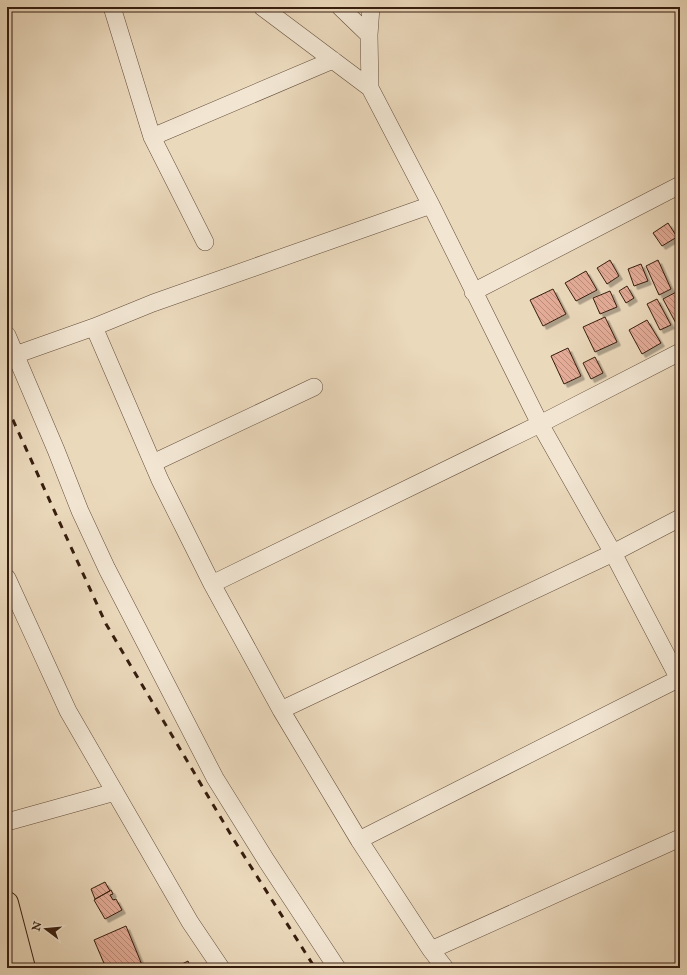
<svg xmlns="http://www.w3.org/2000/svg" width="687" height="975" font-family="'IM FELL Great Primer',serif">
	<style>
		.building { fill: url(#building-back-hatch); stroke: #361d0e; filter: url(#shadow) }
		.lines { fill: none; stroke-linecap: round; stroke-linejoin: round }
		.street-casing { stroke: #634c3a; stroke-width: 18 }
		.primary-casing { stroke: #361d0e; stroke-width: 24 }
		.street { stroke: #f2e6d3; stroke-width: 17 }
		.primary { stroke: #ebd9bc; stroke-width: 22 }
		.rail { stroke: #361d0e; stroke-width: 3; stroke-dasharray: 7 7; stroke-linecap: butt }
	</style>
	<defs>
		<pattern id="building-back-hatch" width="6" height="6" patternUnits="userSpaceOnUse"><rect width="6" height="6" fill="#e4ac98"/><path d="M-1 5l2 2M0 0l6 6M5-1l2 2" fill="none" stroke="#ba8b7a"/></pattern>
		<filter id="shadow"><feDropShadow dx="3.5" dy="3.5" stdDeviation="0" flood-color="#0004"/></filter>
	</defs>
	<rect width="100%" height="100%" fill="#ebd9bc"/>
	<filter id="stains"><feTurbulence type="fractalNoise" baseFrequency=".005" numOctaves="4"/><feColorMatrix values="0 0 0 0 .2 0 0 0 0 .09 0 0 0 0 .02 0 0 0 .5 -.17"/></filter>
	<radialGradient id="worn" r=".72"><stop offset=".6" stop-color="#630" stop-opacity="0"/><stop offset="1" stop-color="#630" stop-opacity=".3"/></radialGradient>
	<path class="building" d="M668,223L677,237L662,246L653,233Z
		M610,260L619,276L607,284L597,268Z
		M658,260L671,289L659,295L646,266Z
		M641,264L648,281L634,286L628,269Z
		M586,271L597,290L576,301L565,283Z
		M627,286L634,298L626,303L619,291Z
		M553,289L566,314L543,326L530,300Z
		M680,290V328L679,329L663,299Z
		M610,291L617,307L600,314L593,298Z
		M657,299L671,325L660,330L647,304Z
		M605,317L617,342L595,352L583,327Z
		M647,320L661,343L642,354L629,330Z
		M568,348L581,376L564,384L551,356Z
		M595,357L603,373L591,379L583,363Z
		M105,882L110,891L95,899L91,889Z
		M111,890L113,894L110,895L113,900L116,899L122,910L105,919L94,900Z
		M126,926L142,965L135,968H106L94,940Z
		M188,961L191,968H174Z"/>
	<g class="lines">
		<g class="street-casing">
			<path id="street" d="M112,7L152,137L205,242
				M262,7L370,88L431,205L540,424L613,553L680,681
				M340,7L369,35
				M370,88L369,35L371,7
				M152,137L333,60
				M473,292L680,185
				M94,327L160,480L212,584L281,710L359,840L431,950L445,968
				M7,335L56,450L80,511L107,569L215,778L266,860L337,968
				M15,355L94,327L153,303L431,205
				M153,463L314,387
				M7,578L68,711L190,922L221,968
				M212,584L540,424L680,352
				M281,710L613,553L680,518
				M7,822L115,792
				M359,840L680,678
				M431,950L680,838"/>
		</g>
		<g class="primary-casing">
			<path id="primary" d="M7,903L24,968"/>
		</g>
		<use href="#street" class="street"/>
		<use href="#primary" class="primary"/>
		<path class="rail" d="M7,407L106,624L234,840L315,968"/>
	</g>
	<rect width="687" height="975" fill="none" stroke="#ebd9bc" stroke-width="24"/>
	<rect x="8" y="8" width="671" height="959" fill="none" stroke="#361d0e" stroke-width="2"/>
	<rect x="12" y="12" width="663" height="951" fill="none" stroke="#361d0e"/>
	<g transform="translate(46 929) rotate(286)" stroke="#f2e6d3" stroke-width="3" paint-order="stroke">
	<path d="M0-3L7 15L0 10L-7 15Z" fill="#361d0e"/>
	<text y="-6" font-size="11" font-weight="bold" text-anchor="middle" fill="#361d0e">N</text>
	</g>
	<rect width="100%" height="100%" filter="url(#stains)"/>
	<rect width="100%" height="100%" fill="url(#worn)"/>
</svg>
